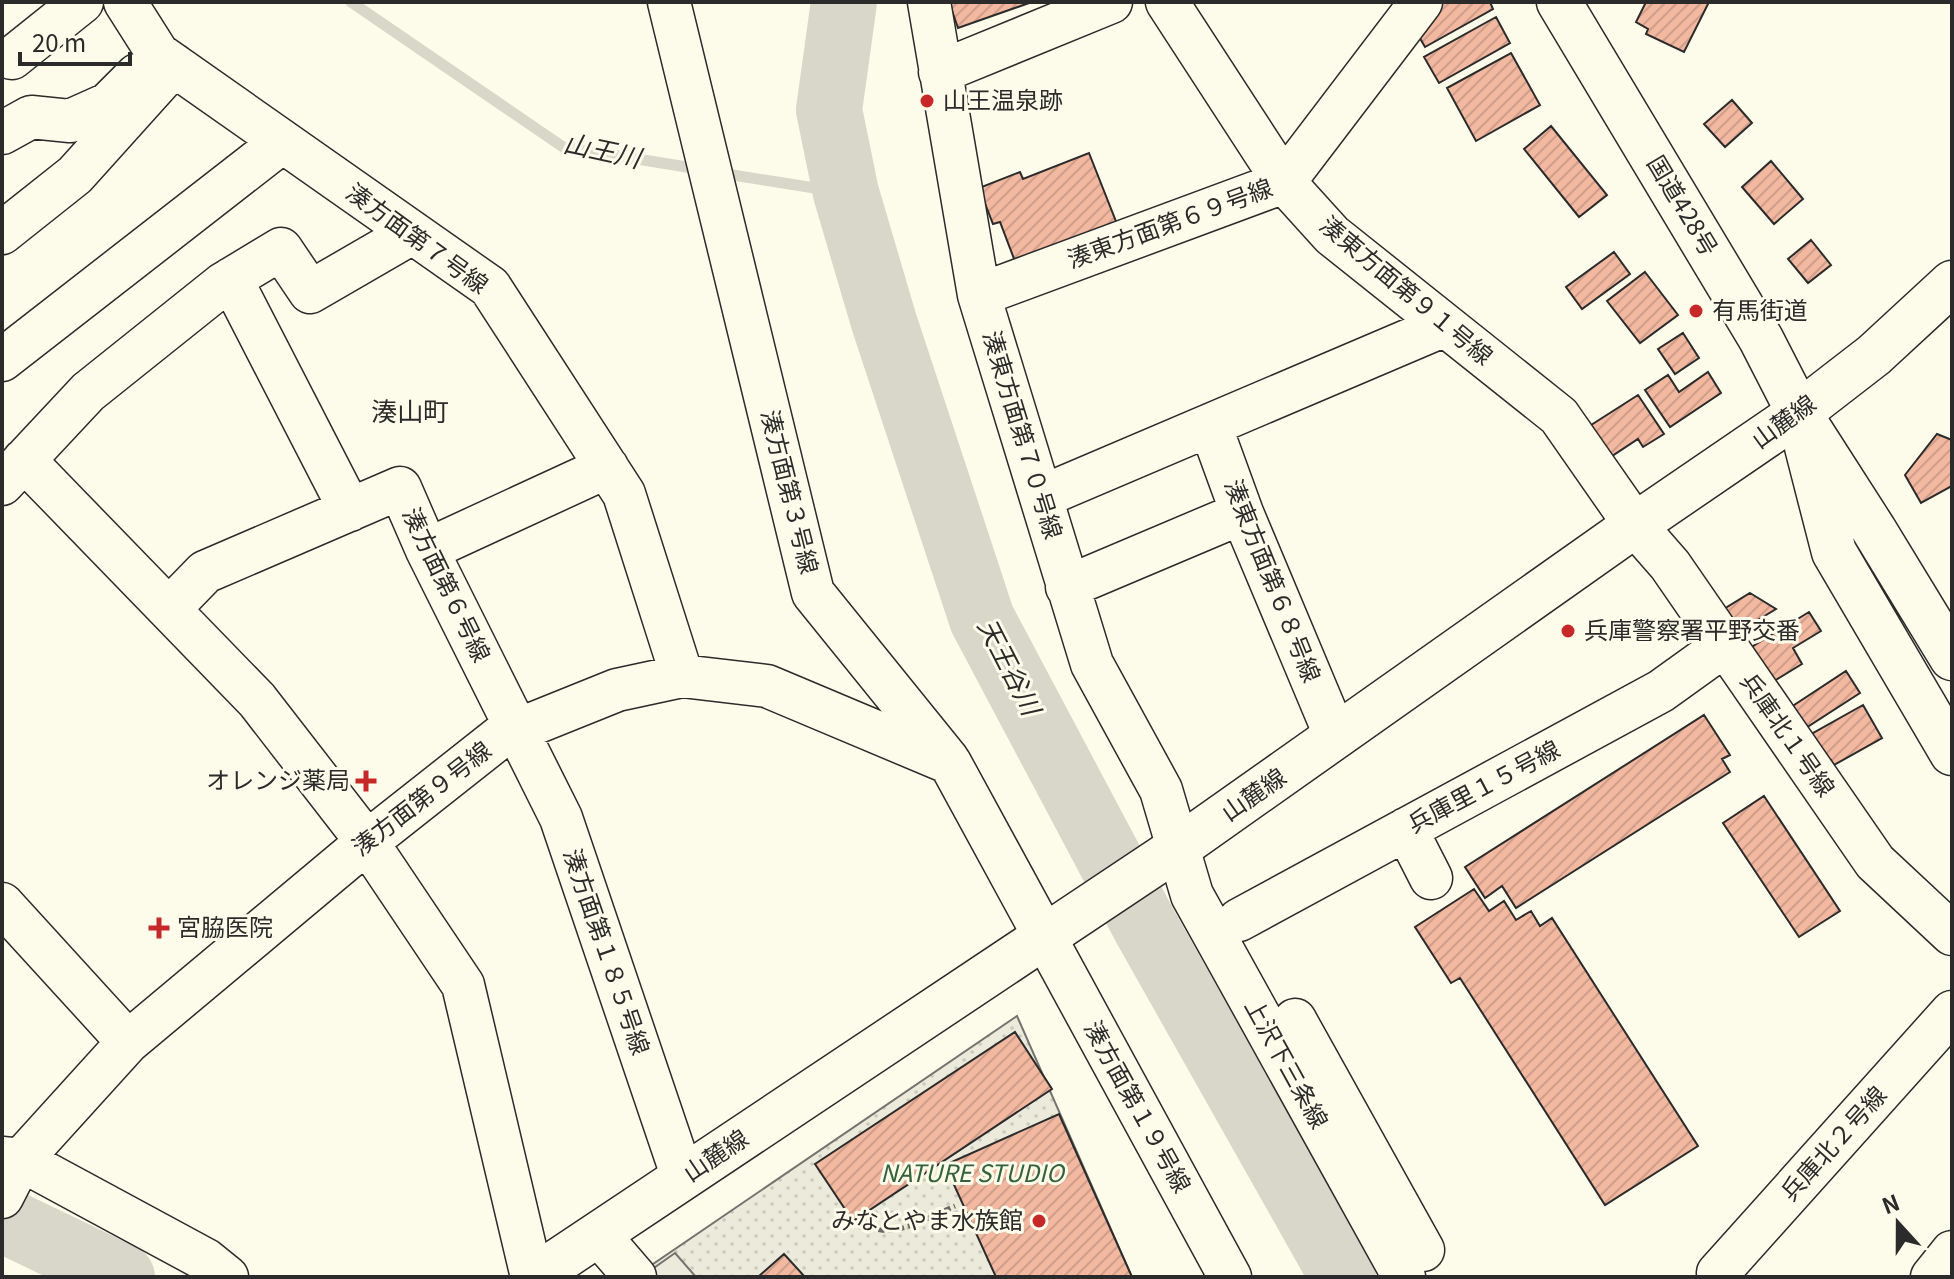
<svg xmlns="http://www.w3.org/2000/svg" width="1954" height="1279" font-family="Georgia,'Noto Sans JP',serif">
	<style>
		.grass { fill: url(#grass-dots); stroke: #74746e; stroke-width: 2 }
		.parking { fill: #eceadb; stroke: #74746e; stroke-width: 2 }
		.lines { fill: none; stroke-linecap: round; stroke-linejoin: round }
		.stream { stroke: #d8d7c9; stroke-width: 11 }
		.river { stroke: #d8d7c9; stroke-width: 66 }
		.building { fill: url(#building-hatch); stroke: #2b2b2b; stroke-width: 2 }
		.minor-casing { stroke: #2b2b2b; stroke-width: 45 }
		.major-casing { stroke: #2b2b2b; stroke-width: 47 }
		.highway-casing { stroke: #2b2b2b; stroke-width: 47 }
		.path { stroke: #6a6964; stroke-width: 5; stroke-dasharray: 6 4; stroke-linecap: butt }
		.minor { stroke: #fdfbea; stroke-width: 42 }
		.major { stroke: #fdfbea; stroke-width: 44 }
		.highway { stroke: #fdfbea; stroke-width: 44 }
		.poi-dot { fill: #c62828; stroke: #fdfbea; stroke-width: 3 }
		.labels { text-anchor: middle; stroke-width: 6; stroke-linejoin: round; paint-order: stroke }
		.poi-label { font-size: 24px; fill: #2b2b2b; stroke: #fdfbea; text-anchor: start }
		.street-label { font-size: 24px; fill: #2b2b2b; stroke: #fdfbea }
		.park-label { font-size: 24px; font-style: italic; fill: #34623c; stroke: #fdfbea }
		.water-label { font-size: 26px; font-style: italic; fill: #2b2b2b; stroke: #fdfbea }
		.neighbourhood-label { font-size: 26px; fill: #2b2b2b; stroke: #fdfbea }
	</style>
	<defs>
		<pattern id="grass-dots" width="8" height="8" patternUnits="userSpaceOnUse" patternTransform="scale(2)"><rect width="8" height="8" fill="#ecebdb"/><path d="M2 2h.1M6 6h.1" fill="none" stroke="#cbcabc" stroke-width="1.8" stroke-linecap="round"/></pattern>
		<pattern id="building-hatch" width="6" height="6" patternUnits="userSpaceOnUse" patternTransform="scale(2)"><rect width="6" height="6" fill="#f2b8a0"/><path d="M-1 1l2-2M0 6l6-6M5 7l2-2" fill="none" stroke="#d09e8a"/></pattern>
	</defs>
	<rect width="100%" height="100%" fill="#fdfbea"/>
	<path class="grass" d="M1017,1016L1132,1277H634Z"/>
	<path class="parking" d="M675,1253L696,1277H641Z"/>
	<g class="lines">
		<path class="stream" d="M351,2L563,147L699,169
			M720,173L846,193"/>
		<path class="river" d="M844,2L829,110L846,193L884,322L982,619L1146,928L1343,1277
			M2,1219L122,1277"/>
	</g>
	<path class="building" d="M949,2H1032L958,28Z
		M1443,2H1490L1493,9L1425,47L1417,33Z
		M1646,2H1709L1684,52L1646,34L1648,29L1636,22Z
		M1496,17L1510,43L1439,83L1424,57Z
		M1511,53L1540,105L1476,141L1447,88Z
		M1732,100L1752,123L1725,147L1704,124Z
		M1551,126L1607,195L1579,217L1524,149Z
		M1089,153L1117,224L1016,264L1000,222L993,224L979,188L1020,172L1023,179Z
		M1771,161L1803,199L1774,224L1742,187Z
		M1811,240L1831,265L1808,283L1788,259Z
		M1614,252L1630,274L1582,309L1566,287Z
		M1645,272L1678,315L1640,343L1607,301Z
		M1683,333L1699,358L1675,374L1658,349Z
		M1708,372L1721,393L1670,427L1645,390L1668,375L1679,392Z
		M1638,395L1664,434L1643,447L1638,439L1609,458L1588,427Z
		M1937,434L1952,440V486L1921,503L1905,475Z
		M1750,593L1776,609L1728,638L1714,615Z
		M1809,612L1821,631L1793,648L1802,664L1761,689L1740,654Z
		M1846,671L1860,693L1798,733L1785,711Z
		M1863,705L1882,738L1834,765L1831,760L1815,769L1799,741Z
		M1704,715L1730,755L1722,759L1730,772L1516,908L1502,886L1485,898L1465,867Z
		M1764,796L1840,911L1799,937L1723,823Z
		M1474,889L1489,911L1504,901L1516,920L1531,911L1540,926L1552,918L1698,1146L1605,1205L1460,978L1451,983L1415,927Z
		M1015,1032L1052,1089L853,1221L815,1164Z
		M1059,1114L1132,1277H996L945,1165Z
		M784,1254L805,1277H758Z"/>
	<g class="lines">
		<g class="minor-casing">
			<path id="minor" d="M125,2L158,54L490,287L624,494L682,676
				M669,2L813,593L948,760
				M929,2L979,295L1092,664L1161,790L1192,895L1404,1277
				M1167,2L1284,182L1332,235L1559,416L1635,525L1670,565L1875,862L1952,934
				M12,58L82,2
				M940,72L1111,2
				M2,133L31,117L70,121L108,104L137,75
				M2,233L75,175L174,65
				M231,279L350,510
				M979,295L1284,182L1421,2
				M2,360L282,142
				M1210,425L1242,513L1336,737
				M24,460L257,700L367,842L463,985L532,1277
				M2,484L88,392L223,284L281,249L310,292L412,233
				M1041,497L1445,325
				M427,550L607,467
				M1067,587L1242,513
				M169,609L205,572L400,488L427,550L561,818L683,1178
				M1406,829L1431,878
				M2,904L128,1042
				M1239,920L1661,691L1725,645
				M1295,1020L1423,1250
				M2,1158L21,1160L206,1260L227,1277
				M2,1197L21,1160L128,1042L367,842L500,737L617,690L682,676L767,686L950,763L1230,1277
				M598,1234L635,1277
				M1721,1277L1718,1273L1952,1012
				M1932,1277L1952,1252"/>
		</g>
		<g class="major-casing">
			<path id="major" d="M534,1277L1179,847L1635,525L1799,413L1874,355L1952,283"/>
		</g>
		<g class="highway-casing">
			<path id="highway" d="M1559,2L1761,339L1799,413L1874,530L1952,658
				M1807,447L1834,552L1952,753"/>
		</g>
		<path class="path" d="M862,1219C883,1247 930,1216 955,1206"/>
		<use href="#minor" class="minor"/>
		<use href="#major" class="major"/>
		<use href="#highway" class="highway"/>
	</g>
	<g class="poi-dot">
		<circle cx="927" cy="101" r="8"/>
		<circle cx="1696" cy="311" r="8"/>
		<circle cx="1568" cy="631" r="8"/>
		<path d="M362 769h8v8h8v8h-8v8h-8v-8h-8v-8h8z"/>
		<path d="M155 916h8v8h8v8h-8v8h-8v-8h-8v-8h8z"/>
		<circle cx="1039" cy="1221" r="8"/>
	</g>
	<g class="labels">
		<g class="poi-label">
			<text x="943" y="109">山王温泉跡</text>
			<text x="1712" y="319">有馬街道</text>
			<text x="1584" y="639">兵庫警察署平野交番</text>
			<text x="350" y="789" text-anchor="end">オレンジ薬局</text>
			<text x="177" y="936">宮脇医院</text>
			<text x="1023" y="1229" text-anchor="end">みなとやま水族館</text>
		</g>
		<g class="street-label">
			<text transform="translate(1682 206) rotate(59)" y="8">国道428号</text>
			<text transform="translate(1170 224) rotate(-20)" y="8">湊東方面第６９号線</text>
			<text transform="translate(417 239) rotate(36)" y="8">湊方面第７号線</text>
			<text transform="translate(1406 291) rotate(40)" y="8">湊東方面第９１号線</text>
			<text transform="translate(1784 422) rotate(-36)" y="8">山麓線</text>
			<text transform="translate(1022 435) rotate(73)" y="8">湊東方面第７０号線</text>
			<text transform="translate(789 492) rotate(76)" y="8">湊方面第３号線</text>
			<text transform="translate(1272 581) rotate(68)" y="8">湊東方面第６８号線</text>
			<text transform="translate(446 585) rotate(64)" y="8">湊方面第６号線</text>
			<text transform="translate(1787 735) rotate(55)" y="8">兵庫北１号線</text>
			<text transform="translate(1484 787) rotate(-28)" y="8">兵庫里１５号線</text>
			<text transform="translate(1254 795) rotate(-35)" y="8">山麓線</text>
			<text transform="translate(422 799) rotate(-38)" y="8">湊方面第９号線</text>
			<text transform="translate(606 952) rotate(71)" y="8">湊方面第１８５号線</text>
			<text transform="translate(1286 1064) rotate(61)" y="8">上沢下三条線</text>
			<text transform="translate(1137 1107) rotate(61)" y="8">湊方面第１９号線</text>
			<text transform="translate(1834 1144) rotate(-48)" y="8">兵庫北２号線</text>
			<text transform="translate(716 1156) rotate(-34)" y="8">山麓線</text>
		</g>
		<g class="park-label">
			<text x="972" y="1182">NATURE STUDIO</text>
		</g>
		<g class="water-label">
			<text transform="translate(602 151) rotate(12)" y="9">山王川</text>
			<text transform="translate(1009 667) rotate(63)" y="9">天王谷川</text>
		</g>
		<g class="neighbourhood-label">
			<text x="410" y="421">湊山町</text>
		</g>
	</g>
	<rect width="1954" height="1279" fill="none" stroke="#2b2b2b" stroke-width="8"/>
	<g transform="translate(1898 1223) rotate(339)" stroke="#fdfbea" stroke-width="6" paint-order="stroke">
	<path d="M0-6L14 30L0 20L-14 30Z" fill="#2b2b2b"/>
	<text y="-12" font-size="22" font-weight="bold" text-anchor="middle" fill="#2b2b2b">N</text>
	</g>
	<path d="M20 52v12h110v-12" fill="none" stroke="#2b2b2b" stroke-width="4"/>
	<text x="32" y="52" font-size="24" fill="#2b2b2b" stroke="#fdfbea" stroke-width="6" paint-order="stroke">20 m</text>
</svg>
